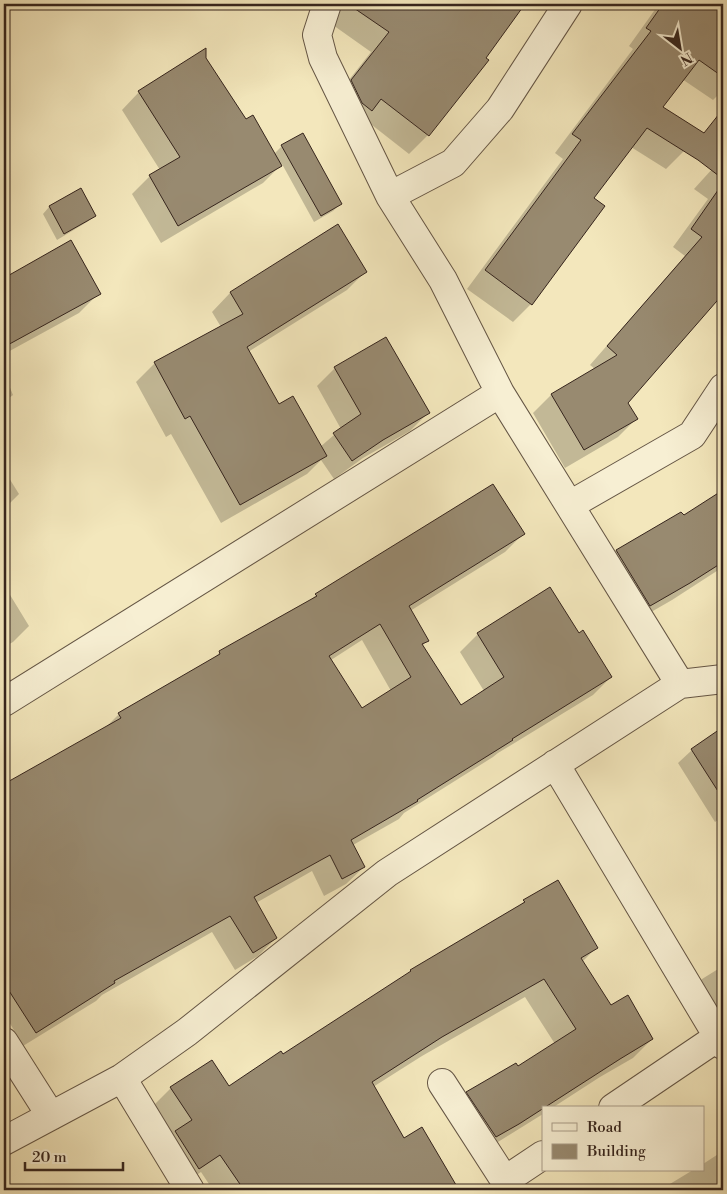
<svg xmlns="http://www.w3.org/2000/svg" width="727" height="1194" font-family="'Libre Bodoni',serif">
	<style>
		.shadow { fill: #0003; fill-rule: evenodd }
		.building { fill: #988a70; stroke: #36251d; fill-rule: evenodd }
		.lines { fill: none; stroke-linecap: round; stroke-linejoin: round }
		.street-casing { stroke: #655645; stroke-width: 30 }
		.street { stroke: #f7efd3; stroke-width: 28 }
	</style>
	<rect width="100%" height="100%" fill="#f3e7bc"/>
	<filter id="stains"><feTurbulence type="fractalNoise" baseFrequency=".004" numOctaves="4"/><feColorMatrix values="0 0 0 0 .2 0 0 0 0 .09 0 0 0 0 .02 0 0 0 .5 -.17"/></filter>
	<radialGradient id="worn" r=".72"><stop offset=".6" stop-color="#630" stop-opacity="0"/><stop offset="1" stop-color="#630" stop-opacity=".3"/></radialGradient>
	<path class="shadow" d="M333,4H523L484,58L487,61L428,135L409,154L363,118L333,100L371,52L323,18Z
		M659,4H723V90L713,100L682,79L661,108L684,151L666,169L631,147L592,199L531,304L513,322L467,289L563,159L555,153L633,49L629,46Z
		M139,92L246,121L274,154L282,146L340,204L333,211L314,222L282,164L263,183L161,243L132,194L150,176L160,170L122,110Z
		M723,157V277L720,281L723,284V292L627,403L636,419L618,437L565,468L533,413L551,395L595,369L590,365L685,256L673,247L708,199L694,189Z
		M80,190L94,216L87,222L57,240L43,214L49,207Z
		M337,226L366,271L347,290L248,352L279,406L320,447L341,429L317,386L335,368L428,413L410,431L363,458L334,479L321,460L307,474L221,523L171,434L166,437L136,382L155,363L221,327L212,312L230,293Z
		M70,242L99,293L79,313L6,353L4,349V279Z
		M4,373L13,395L4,402Z
		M4,470L19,494L4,509Z
		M723,492V567L672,600L632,623L598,569L616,551L681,513L683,517Z
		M523,534L505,552L410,611L427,641L422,646L460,707L484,691L460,652L478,634L550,588L579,634L611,677L593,695L498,753L493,757L404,813L399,819L353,845L364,867L346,884L324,896L312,871L256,903L276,938L258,956L235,970L212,932L102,995L96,1001L23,1046L4,1013V789L104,729L119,714L213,659L220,652L307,603L316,595ZM362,640L391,691L361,710L331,660Z
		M4,585L29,626L13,642L4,647Z
		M723,729V816L715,822L678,763L692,750Z
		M558,882L596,948L582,962L611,1006L652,1039L633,1058L600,1077L552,1108H543V1114L477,1155L448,1111L467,1093L518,1068L555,1044L525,997L422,1056L373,1087L403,1139L421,1129L457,1190H213L201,1172L180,1186L152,1107L171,1088L212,1062L228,1087L282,1056L404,977L411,971L518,908L524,901Z
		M723,966V1038L683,998L702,979Z
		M723,1151V1190H660L693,1170H703V1164Z"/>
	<path class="building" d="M348,4H525L486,58L489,60L429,136L381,99L372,111L362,103L351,80L389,32Z
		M663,4H723V77L699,60L663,107L704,133L723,109V179L698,160L647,128L594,198L605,206L532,305L485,270L581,140L572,134L651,31L646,28Z
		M206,48V58L246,119L253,115L282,166L178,226L149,175L180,157L138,91Z
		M303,133L342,204L321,216L281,145Z
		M723,183V294L628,403L638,419L584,450L551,394L617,355L607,346L702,237L691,229Z
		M81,188L96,216L64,234L49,206Z
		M338,224L367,272L247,347L279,404L293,396L327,456L240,505L190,416L185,419L154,362L243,314L230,292Z
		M71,240L101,294L4,347V278Z
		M386,337L430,413L383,440L352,461L333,433L361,414L334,367Z
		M493,484L525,534L409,606L429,641L422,644L461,705L504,677L477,633L550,587L579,633L583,630L612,677L512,739L513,740L417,800L418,801L351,840L365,867L342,879L330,855L254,897L277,938L253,953L230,916L114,981L115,983L36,1033L4,983V784L121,718L118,713L220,654L219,651L317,596L315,594ZM380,624L411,677L362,708L329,656Z
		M723,490V562L690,583L650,606L616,550L681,512L684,515Z
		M723,727V799L691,749Z
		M558,880L598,948L581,958L611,1005L628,995L653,1039L620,1059L519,1124L496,1137L466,1092L516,1063L518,1066L576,1029L544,979L442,1037L372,1082L404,1138L422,1127L459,1190H244L220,1155L199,1169L175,1131L192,1120L170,1087L212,1060L229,1086L281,1051L283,1054L411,971L410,970L525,902L523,900Z"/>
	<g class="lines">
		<g class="street-casing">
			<path id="street" d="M327,4L317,35L323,58L390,196L443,280L500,393L680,684
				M390,196L453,163L500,109L568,4
				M570,505L692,435L723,388
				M4,702L500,393
				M555,764L723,1045
				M4,1042L51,1116
				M122,1078L190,1190
				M442,1083L511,1190
				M613,1108L718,1037
				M4,1141L122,1078L187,1032L387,873L680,684L723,679
				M504,1181L543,1155"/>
		</g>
		<use href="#street" class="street"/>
	</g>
	<rect width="727" height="1194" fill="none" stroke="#f3e7bc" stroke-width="20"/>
	<rect x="5" y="5" width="717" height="1184" fill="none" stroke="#36251d" stroke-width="2.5"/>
	<rect x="10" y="10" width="707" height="1174" fill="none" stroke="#36251d"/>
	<rect x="542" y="1106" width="162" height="65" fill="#f7efd3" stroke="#aa9e8a"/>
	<rect x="552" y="1123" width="25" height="8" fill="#f7efd3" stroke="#aa9e8a"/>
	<text x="587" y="1132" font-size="15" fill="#36251d">Road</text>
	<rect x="552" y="1144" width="25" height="15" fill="#988a70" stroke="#aa9e8a"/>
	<text x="587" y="1156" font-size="15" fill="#36251d">Building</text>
	<g transform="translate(680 48) rotate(149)" stroke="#f7efd3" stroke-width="4" paint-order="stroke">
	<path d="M0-4L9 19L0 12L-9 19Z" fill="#36251d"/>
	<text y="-8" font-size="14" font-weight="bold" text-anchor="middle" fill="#36251d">N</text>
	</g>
	<path d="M25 1162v8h98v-8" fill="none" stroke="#36251d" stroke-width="2.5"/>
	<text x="32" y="1162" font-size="15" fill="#36251d" stroke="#f7efd3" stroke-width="4" paint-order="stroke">20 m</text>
	<rect width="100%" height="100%" filter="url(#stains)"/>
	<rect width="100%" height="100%" fill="url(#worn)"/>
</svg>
